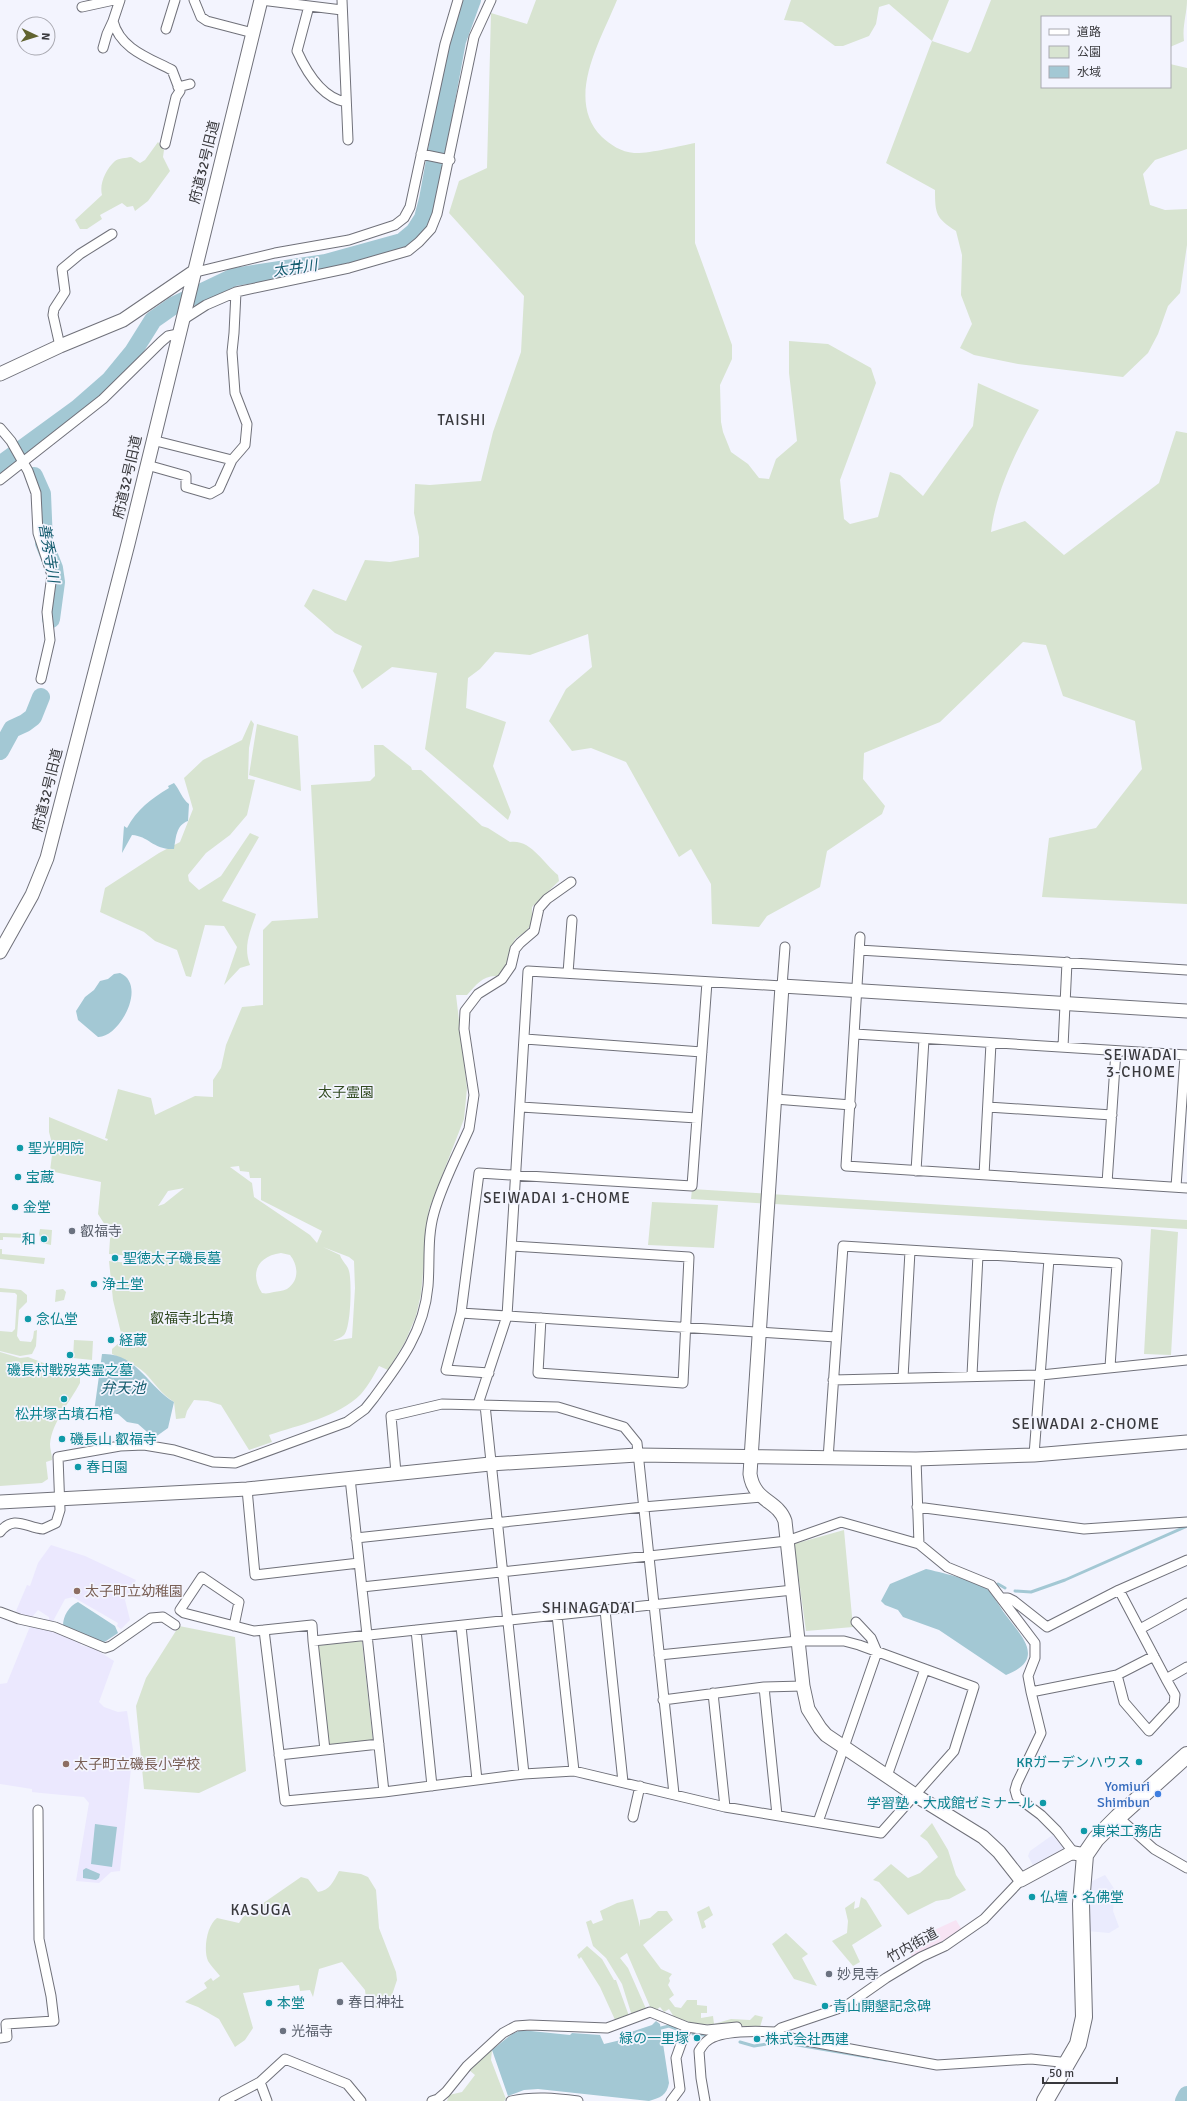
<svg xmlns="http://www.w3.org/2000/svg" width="1187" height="2101" font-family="Signika,'Noto Sans JP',sans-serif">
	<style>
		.built { fill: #eaebfd }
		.industrial { fill: #f7e4f4 }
		.education { fill: #ebe8fe }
		.green { fill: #d8e4d1; fill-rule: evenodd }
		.water { fill: #a3c8d4 }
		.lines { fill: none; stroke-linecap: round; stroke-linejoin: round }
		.stream { stroke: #a3c8d4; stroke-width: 3 }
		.river { stroke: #a3c8d4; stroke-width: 18 }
		.street-casing { stroke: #70717a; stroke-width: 11 }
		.secondary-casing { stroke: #70717a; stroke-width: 15 }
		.highway-casing { stroke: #70717a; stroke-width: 18 }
		.street { stroke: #fff; stroke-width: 9 }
		.secondary { stroke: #fff; stroke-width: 13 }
		.highway { stroke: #fff; stroke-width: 16 }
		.culture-dot { fill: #0f9aa8; stroke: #f3f4fe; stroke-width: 1.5 }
		.worship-dot { fill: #6b7280; stroke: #f3f4fe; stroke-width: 1.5 }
		.education-dot { fill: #8d6e63; stroke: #f3f4fe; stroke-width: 1.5 }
		.shop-dot { fill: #3f7fe0; stroke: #f3f4fe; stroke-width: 1.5 }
		.labels { text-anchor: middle; stroke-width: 3.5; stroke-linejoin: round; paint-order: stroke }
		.street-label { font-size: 14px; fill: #39393d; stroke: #f3f4fe }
		.park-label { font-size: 14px; fill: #314a20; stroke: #f3f4fe }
		.culture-label { font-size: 14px; fill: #0d838f; stroke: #f3f4fe; text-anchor: start }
		.worship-label { font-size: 14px; fill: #5b616d; stroke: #f3f4fe; text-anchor: start }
		.education-label { font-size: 14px; fill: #785e54; stroke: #f3f4fe; text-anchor: start }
		.shop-label { font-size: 14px; fill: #366cbe; stroke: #f3f4fe; text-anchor: end }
		.water-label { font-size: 15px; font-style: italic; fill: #145c6e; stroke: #f3f4fe }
		.neighbourhood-label { font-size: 15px; letter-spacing: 1px; fill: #39393d; stroke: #f3f4fe }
	</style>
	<rect width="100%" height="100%" fill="#f3f4fe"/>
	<path class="built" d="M1054,1834L1067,1850L1034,1867L1028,1856L1030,1851Z
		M1105,1875L1115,1890L1113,1911L1119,1927L1109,1933L1087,1931L1088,1883Z"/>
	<path class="industrial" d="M956,1920L962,1930L911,1959V1952L917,1938Z"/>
	<path class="education" d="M51,1545L85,1556L136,1580L125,1600L130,1620L121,1629L117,1626L118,1623L73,1597L65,1599L52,1623L44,1620L49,1619V1617L38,1610L32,1617L20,1614L16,1611L27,1585L30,1586L38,1563Z
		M31,1624L82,1642L80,1645L95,1649L114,1661L99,1702L104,1707L118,1712L127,1711L133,1750L120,1871L111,1872L99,1883L76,1881L89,1803L84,1797L41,1793L32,1792V1789L0,1784V1684L7,1683Z"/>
	<path class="green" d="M536,0H617C601,40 564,99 602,137C611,145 621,152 634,153C647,154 680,146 695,143V243L732,345V359L720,385L721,422L723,432L731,452L748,464L759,478L769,479L776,459L797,441L789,373V341L828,344L871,368L876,383L840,480L844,519L850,524L878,517L890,472L900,475L923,496L973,426L978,383L1039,410C1018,446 996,490 991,532L1025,521L1064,555L1159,483L1176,431L1187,433V904L1042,897L1049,838L1096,828L1142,769L1135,721L1063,696L1046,645L1023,642L940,722L864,753L863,779L885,806L882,814L827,851L820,887L767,916L759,927L712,924L711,884L691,849L679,857L626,762L591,748L572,751L549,721L566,689L592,667L588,634L530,655L495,652L480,669L468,678L466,708L506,722L493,766L511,812L508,820L425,749L437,673L392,667L362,689L353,671L362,646L335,633L304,606L313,589L346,601L365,560L390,562L419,557V537L414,513L415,484L430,485L481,481L493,432L521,352L524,296L449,213L459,181L487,168L491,13L527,24Z
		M791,0H949L932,41L968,53L971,51L991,0H1187C1187,14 1182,26 1184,41L1170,47V17H1042V87H1170V64L1187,68V149L1155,160L1143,174L1150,205L1165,210L1187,209V245L1180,293L1168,306L1158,334L1148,353L1123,377L1018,364L974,355L960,348L972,324L961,295L962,255L956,231C936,218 935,214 935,190L886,163L932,41L889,4L879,7L876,24L869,36L843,46H835L802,22L784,20Z
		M158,142L164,150L163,157L170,171L148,201L135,211L133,206L127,207L122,203L100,215L102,219L87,229H80L75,220L102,195C99,184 106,169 115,161C119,158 126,158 131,157L140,163L145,160Z
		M251,720L254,724L249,748L248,779L255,780L247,815L230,835L206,853L188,875L189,881L199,890L221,876L250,833L259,837L222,901L256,914C250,932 243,947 250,965L240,968L224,985L237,947L224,926L205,925L191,977L186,976L177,950L155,941L144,932L100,912L105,888L159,853L180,842L193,809L184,778L203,760L242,740Z
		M257,724L298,736L301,791L249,775Z
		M374,745H383L411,767L412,770H421L482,826L488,828L510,842C531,839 543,863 558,875L559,881L532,907V924L525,932L515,939L504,970L497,976C483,975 476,985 467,995H456L467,1088L464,1119L429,1209L421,1294L416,1316L405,1342L388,1370L379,1366C374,1375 368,1386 361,1394C338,1417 299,1425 269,1435L272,1442L249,1450L221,1405L208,1401L194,1400L187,1411L185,1418L176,1419L174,1402C161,1394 155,1383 145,1373C136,1365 124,1359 112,1354V1349L120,1342L121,1333L113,1300L109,1261L129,1263L130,1256L109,1254L110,1239L116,1227L105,1225L98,1214L101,1182L50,1171L53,1147L49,1132V1117L107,1141L108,1139L105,1138L118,1089L151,1098L155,1115L195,1096L213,1097V1080L221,1068L226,1045L242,1007L263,1005V930L272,921L318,918L311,785L370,781L375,776ZM239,1166L240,1171L249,1172L250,1178H261V1200L322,1231L317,1243L310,1235L254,1197L252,1183L230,1167ZM184,1188L164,1204L158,1206L168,1191ZM323,1247L349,1257L354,1261L355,1288L352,1338L333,1341C336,1339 341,1338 344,1335C351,1328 352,1281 349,1271C348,1265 342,1262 340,1255ZM281,1253L290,1255C298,1265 300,1280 287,1289C283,1291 278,1291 274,1292C269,1293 267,1294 262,1293C249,1273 258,1256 281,1253Z
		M692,1189L1187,1220V1229L691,1199Z
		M652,1202L718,1205L714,1248L648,1245Z
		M40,1229L52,1230L51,1245L42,1243L39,1234Z
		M1151,1229L1178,1232L1171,1355L1144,1354Z
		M0,1233L27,1234V1238L3,1237V1240H0Z
		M0,1249H2V1254L45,1258L44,1264L0,1259Z
		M0,1288L21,1290L27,1295V1302L19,1310L17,1336L20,1341L31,1342L33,1338L34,1331L37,1330L36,1346L32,1354L20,1356L0,1351V1331L12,1332L15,1329L17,1295L15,1293L0,1292Z
		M63,1289L66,1292L64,1300L55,1302L56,1290Z
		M74,1340L93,1341L92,1360L73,1358Z
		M0,1352L20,1358L28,1357L80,1377V1383C70,1402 52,1422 50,1444C50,1449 52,1455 52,1460L46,1462L48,1479L42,1483L0,1486Z
		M844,1530L853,1627L806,1631L794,1544Z
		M179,1626L235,1637L246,1771L199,1793L144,1789L136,1706L146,1678Z
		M362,1641L373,1741L326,1747L316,1646Z
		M932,1823L948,1850L956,1875L966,1890L949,1899L936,1901L908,1915L879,1882L873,1880L891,1864L908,1878L920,1873L938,1857L927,1841L920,1836Z
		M339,1871L361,1874L368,1877L376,1890L379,1928L396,1972L397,1980L390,2001L377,2008L367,2007L365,1990L342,1962L319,1969L313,1997L310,1990L300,1991L299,1985L243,1993L253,2028L245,2040L235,2047L219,2019L198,2007L185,2002L207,1988L204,1983L211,1978L213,1981L220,1976C216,1971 211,1966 208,1961C203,1949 207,1925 217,1918L239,1923L243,1917L301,1877L308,1879L318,1892C330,1890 333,1882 339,1871Z
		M861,1897L866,1900L882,1926L852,1945L860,1962L853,1966L832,1941L847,1933L848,1921L845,1908L855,1901L854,1909L859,1907Z
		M633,1899L640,1927V1920L650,1918L658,1911H667L673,1920L643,1945L661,1969L672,1974L669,1978L670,1981L668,1985L674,1995L669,1999L675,2007L681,2008L687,2000H697V2005L707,2006V2013H701V2018L713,2016L714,2024L731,2019L750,2020L755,2015L763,2017L760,2027L695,2024L674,2017L669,2009L664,2012L660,2007L655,2011L651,2009L627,1953L620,1958L628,1968L647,2011L632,2016L622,1984L606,1958L593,1946L586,1922L591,1920L593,1924L603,1920L600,1911L617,1903Z
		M709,1906L713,1915L704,1921L706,1927L702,1929L697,1912Z
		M786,1933L808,1954L802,1958L817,1986L794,1979L772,1944Z
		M587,1946L602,1959L614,1980H616L629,2016L616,2022L600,1987L581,1957L579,1959L577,1955Z
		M492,2050L491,2060L506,2099L504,2101H447L449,2095L462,2092L475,2075L469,2070Z"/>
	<path class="water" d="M174,783C180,790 182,799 189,804L188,821C176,825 176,838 174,849C153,850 149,836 132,835L122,853L124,826L127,828C137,809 151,799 169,788L168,786Z
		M120,973C148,985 119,1038 98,1037L78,1020L76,1011L85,997L94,990L100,981L108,979L114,974Z
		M102,1354C136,1352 149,1388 174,1402L168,1428L154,1438L138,1424L127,1422L118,1414L94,1412Z
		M926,1569C939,1572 973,1580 985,1587C992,1592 999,1606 1005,1614C1021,1636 1047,1659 1006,1675L939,1630L903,1617L898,1610L885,1605L881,1601L890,1584Z
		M78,1602L115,1626L118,1633L103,1643L63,1626C63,1616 69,1606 78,1602Z
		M95,1824L117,1827L112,1867L91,1864Z
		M86,1868L100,1874L99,1878L96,1880L83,1878V1870Z
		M656,2021L660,2024L669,2083C667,2095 660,2098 649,2101L538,2089L524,2090L508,2096L492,2050L512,2034L521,2030L570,2035L572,2033L600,2035L604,2044L625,2039V2034L652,2025Z"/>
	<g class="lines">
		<path class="stream" d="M998,1584L1005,1588
			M1015,1591L1031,1592L1065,1580L1187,1526
			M661,2028L669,2026L682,2031
			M693,2034L704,2035
			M740,2042L754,2046L780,2042L868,2057
			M874,2058L886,2060"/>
		<path class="river" d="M0,465L78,408L110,380L133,352L153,320L173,306L234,277L326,263L402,242L414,232L423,218L428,199L457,41L472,0
			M34,476L42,494L44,543L54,568L56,582L51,619
			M0,751L12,729L25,723L33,717L41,697
			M1184,2101L1187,2095"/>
		<g class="street-casing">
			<path id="street" d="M120,0L113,21C120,49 149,58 172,70L180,91L176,97L165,144
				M194,0L201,17L207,21L253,33
				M261,0L342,10
				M342,0L348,140
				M309,6L297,51C306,71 322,98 346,102
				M82,7L114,0
				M166,29L175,0
				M103,48L107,34L113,21
				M178,87L190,84
				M421,154L450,160
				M192,273L275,253L349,240L395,225L404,218L410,207L445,44L458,0
				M181,321L206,305L236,292L349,268L408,251L419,242L431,229L437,214L474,37L491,0
				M60,346L53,315L54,309L65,292L62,269L80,254L112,234
				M0,428L11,441L28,471L36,493L38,533L52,575L47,612L50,640L41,679
				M152,440L232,460
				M147,465L186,476V487L210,494L219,489L232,460L245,445L247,424L235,393L232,352L234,333L236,292
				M0,480L103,399L161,342L168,336L178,334
				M860,937L846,1166L1187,1188
				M859,950L1187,970
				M568,973L572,920
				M855,1034L1187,1055
				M525,1039L702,1052
				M1063,1047L1067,962
				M775,1099L851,1105
				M521,1107L697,1118
				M988,1107L1112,1115
				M916,1171L924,1039
				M984,1175L991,1043
				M1107,1183L1116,1051
				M1176,1187L1185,1055
				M512,1246L689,1257L683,1383L538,1373L541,1318
				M461,1313L836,1337
				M489,1373L446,1370L461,1313L479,1173L692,1186L707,982
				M972,1375L978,1255
				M903,1378L910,1251
				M833,1380L1041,1375L1187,1360
				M478,1404L507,1316L528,971L782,986L785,947
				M485,1405L524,1774
				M1034,1455L1049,1259
				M828,1459L843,1246L1117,1263L1110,1367
				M916,1459L919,1544
				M396,1473L391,1416L442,1404L558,1407L624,1427L637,1443L674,1794
				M350,1478L384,1792L524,1774L574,1771L725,1807L881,1833L954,1751L974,1687L859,1645L844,1641H798L659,1655
				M247,1489L255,1575L359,1563
				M917,1507L1084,1529L1187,1522
				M0,1532C14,1514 27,1528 43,1529L56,1523L60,1510L58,1457L120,1446L144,1445L174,1450L213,1462L235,1463L347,1422L365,1409L373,1399C400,1363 424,1332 428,1286C430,1262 427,1237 434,1213C442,1184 457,1156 469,1129L474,1095L464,1029L465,1011L478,994L502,979L511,966L515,949L520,943L534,931L539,908L547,899L571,882
				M356,1538L643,1507L762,1497
				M1187,1560L1119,1590L1166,1679L1187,1667
				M362,1587L787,1541L841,1522L919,1544L947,1567L991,1585L1035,1643V1658L1028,1676L1031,1692
				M1002,1598H1008L1014,1601L1047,1627L1119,1590
				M605,1610L623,1782
				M0,1612L19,1619L55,1627L105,1648L111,1646L151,1618L163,1617L175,1625
				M557,1615L574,1771
				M234,1626L239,1602L202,1577L180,1610L184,1613L254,1631L312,1625L313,1641L793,1590
				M461,1626L477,1780
				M1140,1629L1187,1603
				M264,1630L285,1801L384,1792
				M416,1630L432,1786
				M313,1641L325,1750
				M1117,1675L1124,1702L1149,1731L1174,1704L1175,1695L1166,1679
				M764,1687L777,1815
				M713,1693L725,1807
				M663,1700L764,1687L803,1686
				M279,1755L379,1744
				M887,1776L925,1669
				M633,1817L640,1786
				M1118,1817L1154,1849L1187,1868
				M818,1822L877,1652L871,1638L856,1622
				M1074,1853L1057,1831L1041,1815L1017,1797L1015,1790L1017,1783L1041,1733L1031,1692L1117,1675L1154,1656
				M776,2032L777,2034L791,2038L937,2065L1031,2059L1060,2062L1067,2065
				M0,2038L7,2037L6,2024L54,2021L51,1996L39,1939L38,1810
				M260,2082L267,2101
				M224,2101L260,2082L285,2059L347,2084L361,2101
				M432,2101L438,2099L446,2092L467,2066L492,2043L503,2033L516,2026L530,2025L607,2028L650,2012L687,2027L707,2030L737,2027
				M511,2101C534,2096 555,2098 578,2101
				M671,2101L680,2089L676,2058L687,2027
				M705,2101L701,2078L699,2051C701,2048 704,2043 707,2041C720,2030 759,2031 776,2032L781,2028L846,2006L886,1978L921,1957L945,1946L984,1919L1021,1880"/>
		</g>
		<g class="secondary-casing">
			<path id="secondary" d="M0,374L60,346L123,320L192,273
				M0,952L32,895L47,858L128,544L261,0
				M0,1502L247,1489L490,1464L637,1455L916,1459L1034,1455L1187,1442
				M1085,1855L1074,1853L1069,1854L1021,1880L999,1852L983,1837L915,1795L826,1735L820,1728L808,1709L803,1686L785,1521C778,1500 754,1502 750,1474L782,986L1187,1011"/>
		</g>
		<g class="highway-casing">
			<path id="highway" d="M1045,2101L1078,2044L1084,2017L1081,1904L1085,1855L1096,1839L1118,1817L1187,1755"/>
		</g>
		<use href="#street" class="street"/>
		<use href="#secondary" class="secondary"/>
		<use href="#highway" class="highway"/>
	</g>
	<g class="culture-dot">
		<circle cx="20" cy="1148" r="4"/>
		<circle cx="18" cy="1177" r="4"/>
		<circle cx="15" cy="1207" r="4"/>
		<circle cx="44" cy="1239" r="4"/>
		<circle cx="115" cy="1258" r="4"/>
		<circle cx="94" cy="1284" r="4"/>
		<circle cx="28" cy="1319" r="4"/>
		<circle cx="111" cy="1340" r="4"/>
		<circle cx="70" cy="1355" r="4"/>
		<circle cx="64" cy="1399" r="4"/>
		<circle cx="62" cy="1439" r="4"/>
		<circle cx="78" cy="1467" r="4"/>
		<circle cx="1139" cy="1762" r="4"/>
		<circle cx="1043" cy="1803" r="4"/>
		<circle cx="1084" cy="1831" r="4"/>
		<circle cx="1032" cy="1897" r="4"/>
		<circle cx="269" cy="2003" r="4"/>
		<circle cx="825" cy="2006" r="4"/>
		<circle cx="697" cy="2038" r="4"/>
		<circle cx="757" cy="2039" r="4"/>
	</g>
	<g class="worship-dot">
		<circle cx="72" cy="1231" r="4"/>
		<circle cx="829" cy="1974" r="4"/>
		<circle cx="340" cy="2002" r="4"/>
		<circle cx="283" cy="2031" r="4"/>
	</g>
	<g class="education-dot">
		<circle cx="77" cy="1591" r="4"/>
		<circle cx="66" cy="1764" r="4"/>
	</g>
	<circle class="shop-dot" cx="1158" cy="1794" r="4"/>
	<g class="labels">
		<g class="street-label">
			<text transform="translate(204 162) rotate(-76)" y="5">府道32号旧道</text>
			<text transform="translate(127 477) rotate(-77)" y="5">府道32号旧道</text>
			<text transform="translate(47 790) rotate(-76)" y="5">府道32号旧道</text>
			<text transform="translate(912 1945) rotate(-29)" y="5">竹内街道</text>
		</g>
		<g class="park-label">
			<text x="346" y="1097">太子霊園</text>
			<text x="192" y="1323">叡福寺北古墳</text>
		</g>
		<g class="culture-label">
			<text x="28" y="1153">聖光明院</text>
			<text x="26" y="1182">宝蔵</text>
			<text x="23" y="1212">金堂</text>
			<text x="36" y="1244" text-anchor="end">和</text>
			<text x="123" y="1263">聖徳太子磯長墓</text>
			<text x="102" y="1289">浄土堂</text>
			<text x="36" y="1324">念仏堂</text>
			<text x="119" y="1345">経蔵</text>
			<text x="70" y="1375" text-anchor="middle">磯長村戰歿英霊之墓</text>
			<text x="64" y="1419" text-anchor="middle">松井塚古墳石棺</text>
			<text x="70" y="1444">磯長山 叡福寺</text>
			<text x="86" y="1472">春日園</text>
			<text x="1131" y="1767" text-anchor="end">KRガーデンハウス</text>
			<text x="1035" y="1808" text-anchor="end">学習塾・大成館ゼミナール</text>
			<text x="1092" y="1836">東栄工務店</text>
			<text x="1040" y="1902">仏壇・名佛堂</text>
			<text x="277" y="2008">本堂</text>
			<text x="833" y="2011">青山開墾記念碑</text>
			<text x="689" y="2043" text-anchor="end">緑の一里塚</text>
			<text x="765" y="2044">株式会社西建</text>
		</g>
		<g class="worship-label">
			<text x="80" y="1236">叡福寺</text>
			<text x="837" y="1979">妙見寺</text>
			<text x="348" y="2007">春日神社</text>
			<text x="291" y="2036">光福寺</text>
		</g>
		<g class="education-label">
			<text x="85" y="1596">太子町立幼稚園</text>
			<text x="74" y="1769">太子町立磯長小学校</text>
		</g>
		<g class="shop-label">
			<text x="1150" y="1791">Yomiuri<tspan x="1150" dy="16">Shimbun</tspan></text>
		</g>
		<g class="water-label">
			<text transform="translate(295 268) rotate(-8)" y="5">太井川</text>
			<text transform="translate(49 553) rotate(81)" y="5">善秀寺川</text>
			<text x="123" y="1393">弁天池</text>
		</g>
		<g class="neighbourhood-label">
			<text x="462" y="425">TAISHI</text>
			<text x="1141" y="1060">SEIWADAI<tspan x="1141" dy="17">3-CHOME</tspan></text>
			<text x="557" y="1203">SEIWADAI 1-CHOME</text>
			<text x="1086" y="1429">SEIWADAI 2-CHOME</text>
			<text x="589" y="1613">SHINAGADAI</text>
			<text x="261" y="1915">KASUGA</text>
		</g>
	</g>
	<rect x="1041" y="16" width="130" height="72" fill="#f3f4fe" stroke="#a9a9b1"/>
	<rect x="1049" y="29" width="20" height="6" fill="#ffffff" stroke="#a9a9b1"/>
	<text x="1077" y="36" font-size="12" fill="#39393d">道路</text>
	<rect x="1049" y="46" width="20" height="12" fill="#d8e4d1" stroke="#a9a9b1"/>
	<text x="1077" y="56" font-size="12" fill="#39393d">公園</text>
	<rect x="1049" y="66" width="20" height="12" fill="#a3c8d4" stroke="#a9a9b1"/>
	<text x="1077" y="76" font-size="12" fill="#39393d">水域</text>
	<g transform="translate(36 36) rotate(94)"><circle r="19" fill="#f3f4fe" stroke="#a9a9b1"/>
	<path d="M0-3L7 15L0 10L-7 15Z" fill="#616330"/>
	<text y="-6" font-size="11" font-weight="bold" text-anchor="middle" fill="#39393d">N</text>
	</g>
	<path d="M1043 2077v6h74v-6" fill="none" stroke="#39393d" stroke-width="2"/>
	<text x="1049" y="2077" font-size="12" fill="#39393d" stroke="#f3f4fe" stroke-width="3" paint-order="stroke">50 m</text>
</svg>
